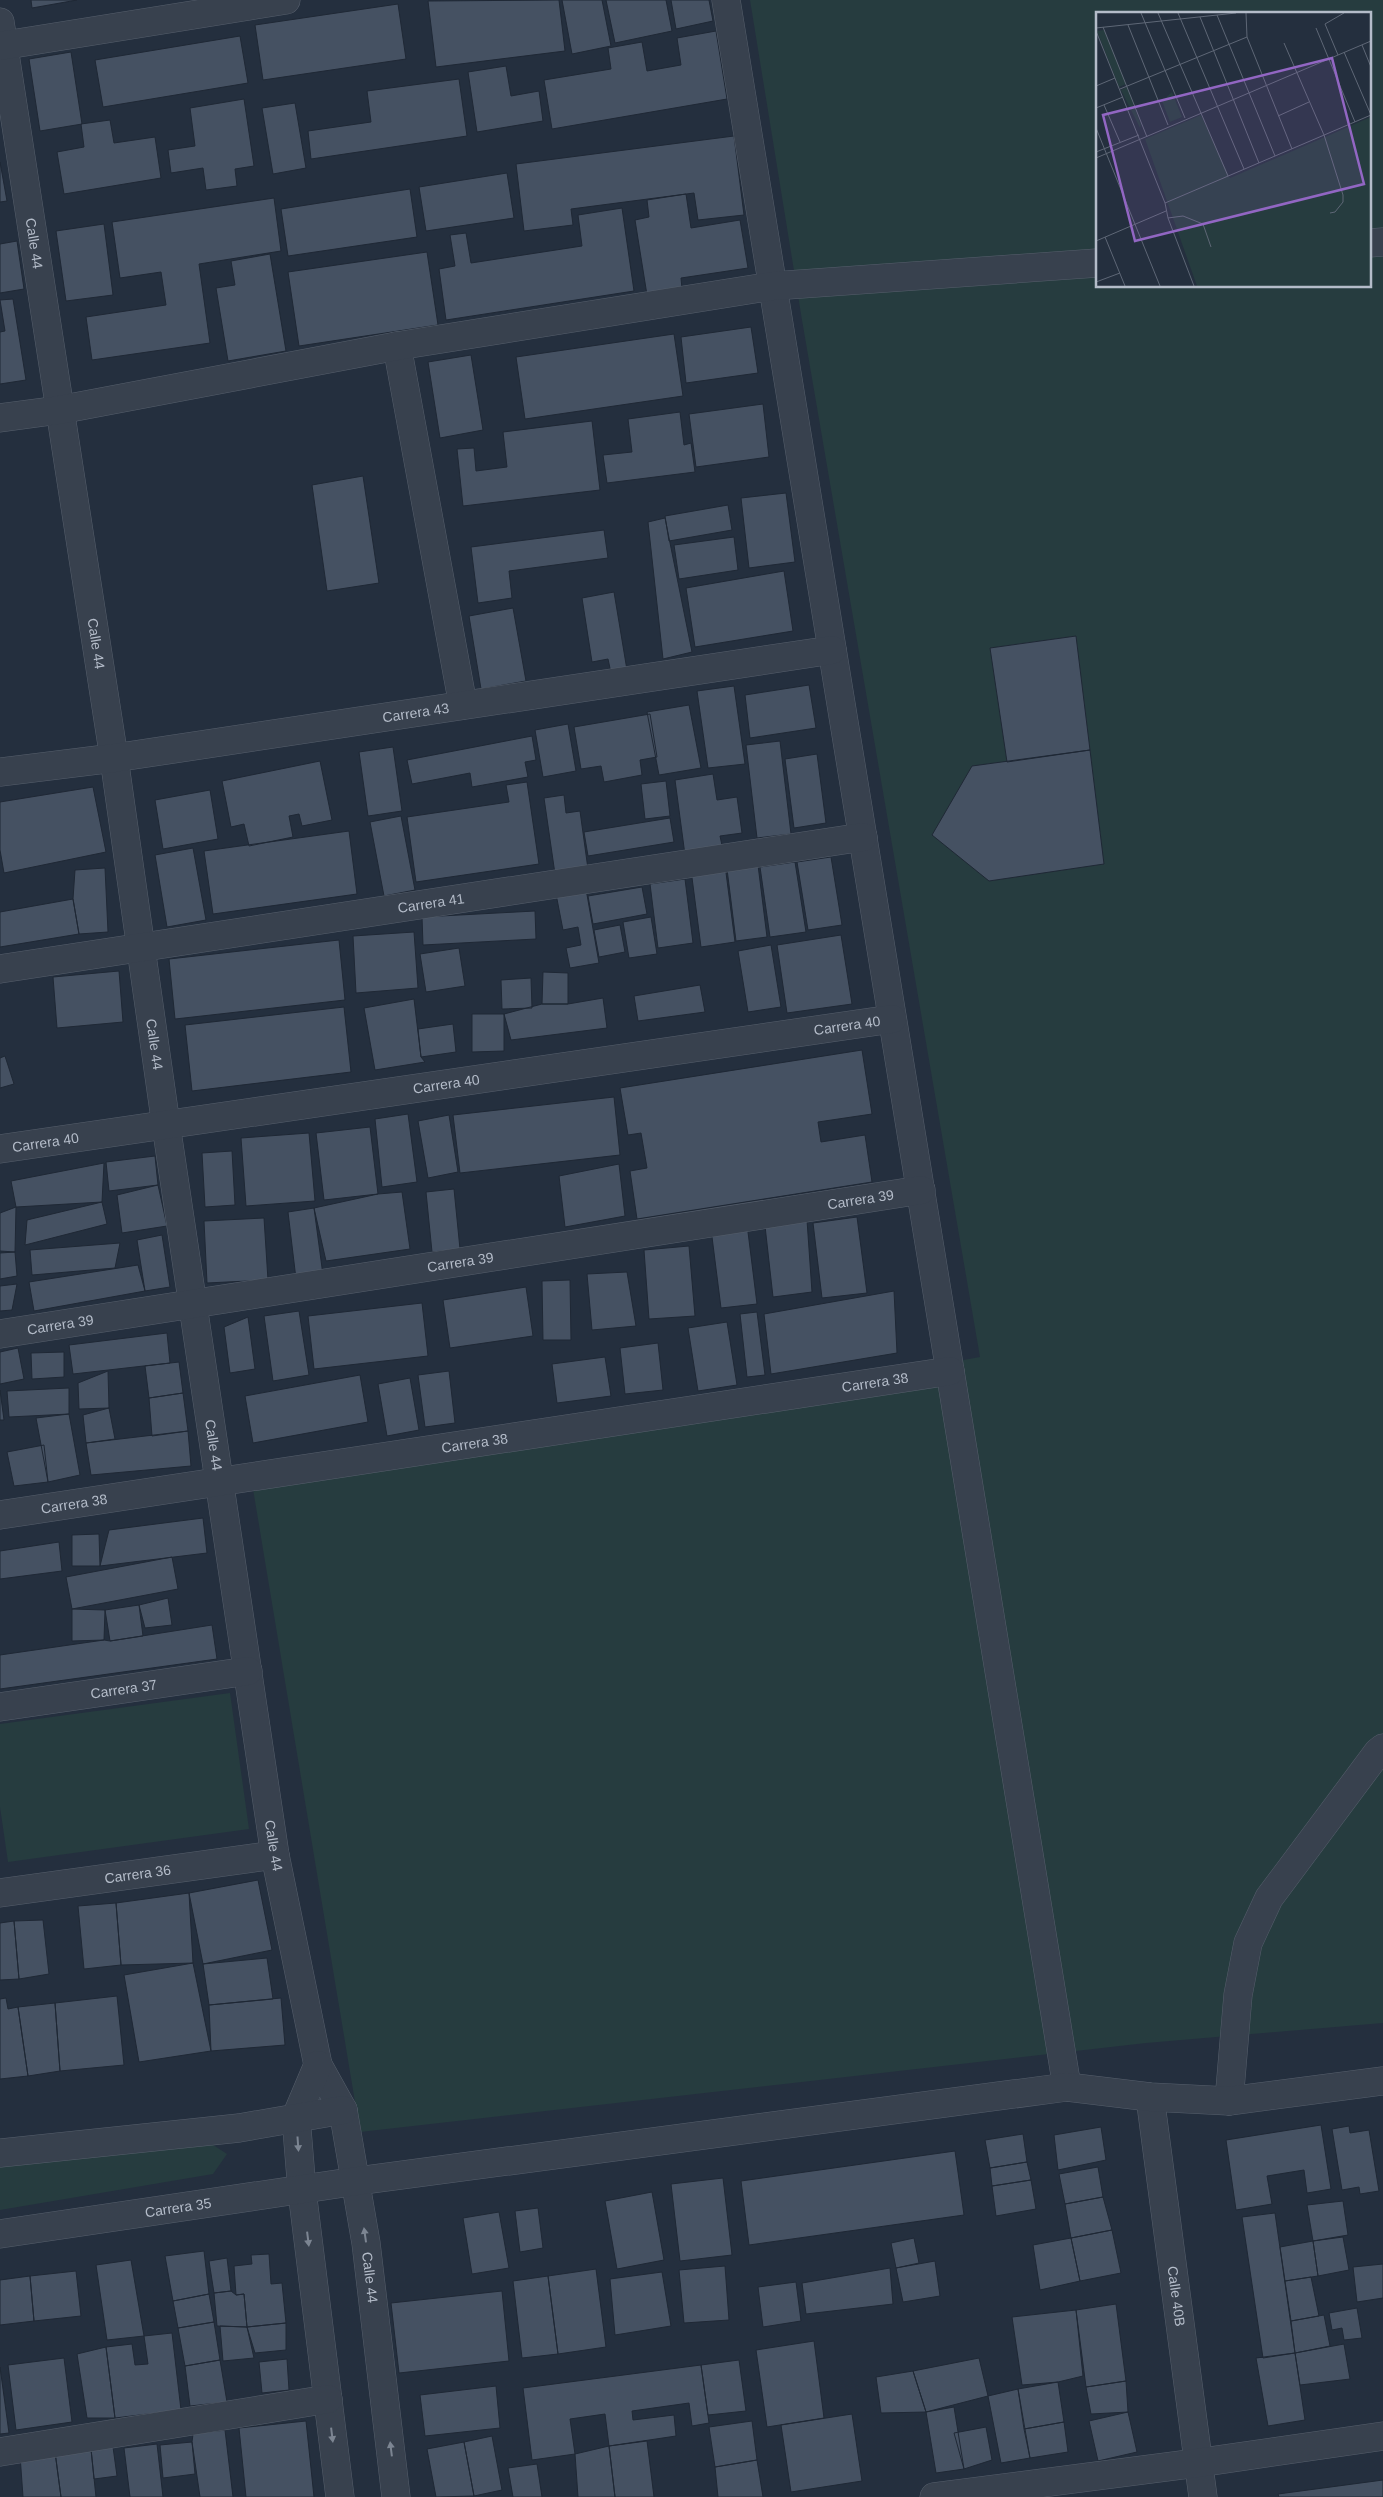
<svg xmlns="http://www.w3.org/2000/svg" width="1383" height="2497" font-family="Helvetica,sans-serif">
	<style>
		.green { fill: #263c3f; fill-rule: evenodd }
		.building { fill: #455162; stroke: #1f2835 }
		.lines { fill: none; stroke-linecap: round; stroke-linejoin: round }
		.street-casing { stroke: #565f6c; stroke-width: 29 }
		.street { stroke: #38414e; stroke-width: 28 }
		.oneway { fill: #7c8592 }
		.labels { text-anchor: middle; stroke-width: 4; stroke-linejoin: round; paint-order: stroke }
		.street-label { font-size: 14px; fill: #b4bcc9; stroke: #1d2633 }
		.inset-road { fill: none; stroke: #5e6776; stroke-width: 1 }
		.view { fill: #9266c3; fill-opacity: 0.15; stroke: #9266c3; stroke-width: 2.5 }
		.inset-edge { fill: none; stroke: #b4bcc9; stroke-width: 2.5 }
	</style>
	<rect width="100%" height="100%" fill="#242f3e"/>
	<path class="green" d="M750,0H1383V2023L1146,2043L360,2132L253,1489L980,1357L802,320ZM1097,14H1369V286H1097Z
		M230,1693L249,1829L8,1862L0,1807V1724Z
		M204,2139L227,2154L213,2174L0,2210V2161Z"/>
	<path class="building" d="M31,0H77L32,8Z
		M559,0L565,51L436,67L428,1Z
		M562,0H602L611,46L572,54Z
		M606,0H666L672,31L615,43Z
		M671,0H709L713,21L676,29Z
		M398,4L406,59L263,80L255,25Z
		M716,31L727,99L552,129L544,80L611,69L608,48L642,42L647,71L681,65L677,38Z
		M240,36L248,83L103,107L95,60Z
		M71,52L82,124L40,131L29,59Z
		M506,66L511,96L539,91L543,121L477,132L468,72Z
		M459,79L467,136L311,159L308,131L371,122L367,91Z
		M244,99L254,166L235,169L237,186L206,190L203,168L171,173L168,150L195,146L190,108Z
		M295,103L306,168L273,174L262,108Z
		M110,120L114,143L155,137L161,178L64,194L57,152L84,147L81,124Z
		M734,136L744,215L698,220L694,193L571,209L573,225L524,231L516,164Z
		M0,162L7,201L0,202Z
		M507,173L514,218L426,231L419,187Z
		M410,189L417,237L288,256L281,209Z
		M686,194L691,228L740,220L748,268L681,278L682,289L647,295L635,220L649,217L647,200Z
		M274,198L281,251L199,264L210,343L92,360L86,317L166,305L161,272L120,278L112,222Z
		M622,208L634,291L446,320L439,269L455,266L450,235L466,233L471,263L582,246L578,215Z
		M104,224L113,295L66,301L56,231Z
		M17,241L24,289L0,293V244Z
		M427,252L438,325L299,346L288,272Z
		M270,254L286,351L228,361L216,288L235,285L231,261Z
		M13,299L26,380L0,384V332L5,331L0,300Z
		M751,327L758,373L686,383L681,337Z
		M674,334L683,396L525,419L516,357Z
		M471,355L483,430L440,438L428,362Z
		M763,404L769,457L696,467L689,414Z
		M680,412L684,445L691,443L695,472L607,483L603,455L632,452L628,419Z
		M592,421L600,490L463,506L457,449L474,448L476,471L507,467L503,432Z
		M363,476L379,583L327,591L312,485Z
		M786,493L795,562L749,568L741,498Z
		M728,505L732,530L669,541L665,516Z
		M665,518L692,652L663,659L648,522Z
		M604,530L608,558L509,571L512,598L478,603L471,547Z
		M734,537L738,570L679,579L674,545Z
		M784,571L793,631L695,647L686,588Z
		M614,592L627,670L611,673L608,659L592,662L582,598Z
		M513,608L526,681L481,689L469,616Z
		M1076,636L1090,750L1007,762L990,648Z
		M809,685L816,728L750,738L745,695Z
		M734,686L745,764L708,768L697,691Z
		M689,705L701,768L659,775L647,712Z
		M650,714L657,757L640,760L642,775L604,782L601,766L581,769L574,727Z
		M568,724L576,771L543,777L535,730Z
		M532,736L536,760L525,762L528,777L472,787L470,773L412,784L407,760Z
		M780,741L791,834L757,838L746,745Z
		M393,747L402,811L368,816L359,752Z
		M1090,750L1104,864L989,881L932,835L972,766Z
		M817,754L826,823L794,828L785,759Z
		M320,761L332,820L302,826L299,814L289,816L293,837L249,846L244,824L231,827L222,781Z
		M713,774L717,800L737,797L742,833L720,836L723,850L685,855L675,780Z
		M666,781L670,816L645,819L641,784Z
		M527,782L539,864L416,882L407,817L509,802L506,785Z
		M93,787L106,852L4,873L0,850V802Z
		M210,790L218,839L163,849L155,800Z
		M564,795L566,813L580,811L588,869L555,874L544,798Z
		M401,816L415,890L384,896L370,822Z
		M670,818L674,842L588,856L584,832Z
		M349,831L357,894L213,914L204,851Z
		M193,848L206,920L167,927L155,855Z
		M831,857L842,925L808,930L797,862Z
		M795,862L806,932L770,937L760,867Z
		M725,865L735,942L701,947L691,870Z
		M758,865L767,937L736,941L727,869Z
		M105,868L108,932L79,934L73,899L75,870Z
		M685,879L693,943L658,948L650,884Z
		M642,887L647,914L593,924L588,896Z
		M586,889L599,963L570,968L566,948L581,945L578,927L563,930L556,894Z
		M73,899L79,934L0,947V912Z
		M535,911L536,939L423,945L422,917Z
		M651,917L657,954L629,958L623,922Z
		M620,925L625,952L599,957L594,930Z
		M414,932L418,988L356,993L353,936Z
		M841,935L852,1004L787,1013L777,945Z
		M339,940L345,1000L175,1019L169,959Z
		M771,945L781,1007L748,1012L738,951Z
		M459,948L465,986L426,992L420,954Z
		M119,971L123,1022L57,1028L53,977Z
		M543,972L568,973V1004H542Z
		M531,978L532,1008L502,1009L501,980Z
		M700,985L705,1012L638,1021L634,996Z
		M603,998L607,1028L511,1040L504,1014L542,1004H568Z
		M414,999L421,1057L425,1062L375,1070L364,1008Z
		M344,1007L351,1072L192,1091L185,1025Z
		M472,1014H504V1051L472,1052Z
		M453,1024L456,1052L421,1057L418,1029Z
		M862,1050L872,1114L818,1122L821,1142L865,1135L872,1182L637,1219L630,1171L647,1168L641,1133L628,1135L620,1088Z
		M5,1056L14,1084L0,1088V1058Z
		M614,1097L620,1155L460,1173L453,1115Z
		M408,1114L417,1182L382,1187L375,1119Z
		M449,1115L458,1172L428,1178L418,1121Z
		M370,1127L378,1194L324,1200L316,1133Z
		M309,1133L315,1201L246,1206L241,1138Z
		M232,1151L235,1205L205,1207L202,1153Z
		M155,1156L158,1185L109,1191L106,1162Z
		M104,1163L102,1202L16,1207L11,1181Z
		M619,1164L625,1216L565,1227L559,1176Z
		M158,1185L167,1226L122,1233L117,1195Z
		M454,1189L460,1249L432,1252L426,1192Z
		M402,1192L410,1249L326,1261L314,1208L378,1194Z
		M102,1202L107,1224L25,1245L27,1220Z
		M16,1207L15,1252L0,1251V1213Z
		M314,1208L323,1275L296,1279L288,1212Z
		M857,1217L867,1293L822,1298L813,1223Z
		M264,1218L268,1280L207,1283L204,1221Z
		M807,1220L812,1292L773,1297L765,1226Z
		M747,1224L757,1304L721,1308L711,1229Z
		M162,1235L170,1287L145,1291L137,1240Z
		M120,1243L115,1268L32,1275L30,1250Z
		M689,1246L695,1316L649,1319L644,1250Z
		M15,1252L17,1276L0,1279V1253Z
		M138,1265L145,1291L34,1311L29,1282Z
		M627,1272L636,1326L592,1330L587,1274Z
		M570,1280L571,1340H543L542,1281Z
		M17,1284L12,1310L0,1311V1286Z
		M526,1287L533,1336L450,1348L443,1300Z
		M894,1291L897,1353L771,1374L764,1314Z
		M422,1303L428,1356L314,1369L308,1316Z
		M299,1311L309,1375L273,1381L264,1316Z
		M757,1312L765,1375L747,1377L740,1314Z
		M248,1317L255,1369L230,1373L224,1327Z
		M727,1322L737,1385L698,1391L688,1328Z
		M167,1333L170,1363L73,1374L69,1345Z
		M658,1343L663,1390L625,1394L620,1348Z
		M18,1348L24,1379L0,1384V1352Z
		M64,1352V1377L32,1379L31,1353Z
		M605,1357L611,1396L557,1403L552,1364Z
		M179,1362L183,1393L149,1398L145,1366Z
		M108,1371L109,1408L79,1409L78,1383Z
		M449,1371L455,1423L425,1427L418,1375Z
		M360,1375L368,1422L253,1443L245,1396Z
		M410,1378L419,1430L387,1436L378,1384Z
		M69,1388V1414L9,1417L7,1391Z
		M0,1390L4,1420H0Z
		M183,1393L188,1431L152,1436L149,1398Z
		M109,1408L115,1439L86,1443L83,1415Z
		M69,1414L80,1475L48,1482L36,1418Z
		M188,1431L191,1466L91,1475L86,1443Z
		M44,1445L48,1482L14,1486L7,1452Z
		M203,1518L207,1553L100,1566L109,1530Z
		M99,1534L100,1566H72V1535Z
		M59,1542L62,1571L0,1579V1551Z
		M172,1557L178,1589L72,1609L66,1577Z
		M168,1598L172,1625L145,1628L139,1605Z
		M139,1605L143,1636L110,1641L105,1610Z
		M72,1609L105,1610L104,1640L72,1641Z
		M212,1625L217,1659L0,1689V1655L104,1640L110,1641Z
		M258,1880L272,1950L203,1964L189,1893Z
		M189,1893L193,1963L121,1965L116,1903Z
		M116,1903L121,1965L84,1969L78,1906Z
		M43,1920L49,1974L19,1979L14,1921Z
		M14,1921L19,1979L0,1980V1923Z
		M267,1958L273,1999L209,2005L203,1964Z
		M193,1963L211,2051L139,2062L124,1975Z
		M117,1996L124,2065L60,2071L55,2003Z
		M6,1998L8,2009L18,2007L28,2076L0,2079V1999Z
		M281,1998L285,2045L211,2051L209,2005Z
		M55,2003L60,2071L28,2076L18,2007Z
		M1321,2125L1331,2189L1307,2193L1304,2170L1267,2176L1272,2204L1236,2210L1226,2140Z
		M1349,2126L1350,2133L1369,2130L1379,2191L1360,2194L1359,2187L1342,2190L1332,2129Z
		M1101,2127L1106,2160L1058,2170L1054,2135Z
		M1023,2134L1027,2162L990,2168L985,2140Z
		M955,2151L964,2215L749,2245L741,2181Z
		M1027,2162L1031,2180L992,2186L990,2168Z
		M1098,2167L1103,2197L1065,2204L1059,2174Z
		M723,2178L732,2255L680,2261L671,2184Z
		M1031,2180L1036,2209L996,2216L992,2186Z
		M652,2192L664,2260L617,2269L605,2201Z
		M1103,2197L1112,2230L1071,2238L1065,2204Z
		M1343,2201L1348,2235L1313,2241L1307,2205Z
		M538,2208L543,2248L520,2252L515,2211Z
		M499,2212L509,2268L472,2274L463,2218Z
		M1275,2213L1295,2353L1263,2358L1242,2217Z
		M1112,2230L1121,2273L1080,2281L1071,2238Z
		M1343,2237L1349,2270L1318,2276L1313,2241Z
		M914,2238L919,2263L896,2268L891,2243Z
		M1071,2238L1080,2281L1040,2290L1033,2245Z
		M1313,2241L1318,2276L1285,2281L1280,2247Z
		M204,2251L209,2294L173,2301L165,2256Z
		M269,2254L271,2284L282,2283L286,2323L247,2327L244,2294L236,2295L234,2266L252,2264L251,2255Z
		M227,2258L231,2291L214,2293L209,2261Z
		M131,2260L144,2336L107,2340L96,2265Z
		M935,2261L940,2296L903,2302L896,2268Z
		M1383,2264V2298L1357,2302L1353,2267Z
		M725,2266L729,2320L684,2323L679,2270Z
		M890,2268L893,2304L806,2314L802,2283Z
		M596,2269L606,2347L558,2354L548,2276Z
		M76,2271L81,2316L34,2321L30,2276Z
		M662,2272L671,2326L615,2335L610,2279Z
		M30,2276L34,2321L0,2325V2280Z
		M548,2276L558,2354L522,2358L513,2281Z
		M1311,2277L1319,2316L1291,2321L1285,2281Z
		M796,2282L801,2321L763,2327L758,2287Z
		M231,2291L236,2295L244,2294L247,2327L217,2326L214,2293Z
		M502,2291L509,2361L399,2373L391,2303Z
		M209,2294L214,2322L178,2328L173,2301Z
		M1116,2304L1126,2381L1086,2387L1076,2310Z
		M1357,2308L1362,2338L1344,2340L1342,2328L1332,2330L1329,2313Z
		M1076,2310L1083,2376L1058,2382L1022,2385L1012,2317Z
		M1324,2315L1330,2346L1295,2353L1291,2321Z
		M214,2322L220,2360L185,2366L178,2328Z
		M286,2323V2350L255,2353L247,2327Z
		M220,2326L247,2327L254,2358L223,2361Z
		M172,2333L181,2410L115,2418L106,2347L132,2344L135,2365L148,2364L144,2336Z
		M814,2341L824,2418L767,2427L756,2350Z
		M1344,2344L1350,2379L1300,2385L1295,2353Z
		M106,2347L115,2418H87L77,2354Z
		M1295,2353L1305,2420L1268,2426L1256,2358Z
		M64,2358L72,2422L16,2430L8,2365Z
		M979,2358L988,2396L926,2412L913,2371Z
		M287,2359L289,2390L262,2393L259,2362Z
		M220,2360L227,2402L190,2406L185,2366Z
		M739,2360L746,2411L708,2415L701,2365Z
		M701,2365L709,2423L692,2426L689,2403L632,2411L633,2420L674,2415L676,2436L609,2446L605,2414L570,2419L575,2454L532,2460L523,2388Z
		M0,2367L9,2433L0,2434Z
		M913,2371L926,2412L881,2413L876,2377Z
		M1126,2381L1128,2412L1091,2414L1086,2387Z
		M1058,2382L1064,2422L1024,2429L1018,2389Z
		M496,2386L500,2428L425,2436L420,2395Z
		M1018,2389L1030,2458L1001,2463L988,2396Z
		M954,2407L964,2469L936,2473L926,2412Z
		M1128,2412L1137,2452L1098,2461L1089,2421Z
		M852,2414L862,2481L791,2492L781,2425Z
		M306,2421L314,2497H246L239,2428Z
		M752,2421L757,2460L715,2467L709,2427Z
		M1064,2422L1068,2452L1030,2458L1024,2429Z
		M986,2427L992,2460L964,2469L954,2433Z
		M225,2430L233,2497H200L192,2442L193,2434Z
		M492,2436L502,2490L474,2496L464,2442Z
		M647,2441L654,2497H615L609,2446Z
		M192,2442L195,2474L163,2478L160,2445Z
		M464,2442L474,2496L436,2497L427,2449Z
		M157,2444L163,2497H130L124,2448Z
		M609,2446L615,2497H578L575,2454Z
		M113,2447L117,2476L94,2479L91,2449Z
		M91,2449L96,2497H61L55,2452Z
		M55,2452L61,2497H23L20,2455Z
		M757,2460L763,2497H718L715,2467Z
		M537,2464L542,2497H513L508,2468Z
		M1383,2480V2497H1279L1278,2494Z"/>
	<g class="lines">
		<g class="street-casing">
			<g id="street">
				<path d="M726,0L1067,2087"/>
				<path id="s1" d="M0,22L114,758L166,1125L275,1855L318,2065L343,2110L366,2243L396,2497"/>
				<path d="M0,46L286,0"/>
				<path d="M1369,243L1383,242"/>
				<path d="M397,346L463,705"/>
				<path d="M0,418L59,410L397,346L773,286L1097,263"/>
				<path id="s2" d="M0,772L114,758L832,650"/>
				<path id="s3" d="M0,969L863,837"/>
				<path id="s4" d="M0,1149L892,1019"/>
				<path id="s5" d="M0,1334L921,1190"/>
				<path id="s6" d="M0,1515L950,1371"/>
				<path id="s7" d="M0,1707L248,1671"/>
				<path id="s8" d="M0,1893L275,1855"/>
				<path d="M318,2065L296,2117L302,2191L340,2497"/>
				<path id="s9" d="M1150,2097L1203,2497"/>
				<path d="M1229,2101L1238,1995L1248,1943L1269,1898L1378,1752L1383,1748"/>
				<path d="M0,2153L239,2128L343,2110"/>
				<path id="s10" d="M0,2234L357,2181L1067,2087L1150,2097L1229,2101L1383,2081"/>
				<path d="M0,2452L328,2399"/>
				<path d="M934,2497L1197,2463L1383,2436"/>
			</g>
		</g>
		<use href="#street" class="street"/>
	</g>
	<defs><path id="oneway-solid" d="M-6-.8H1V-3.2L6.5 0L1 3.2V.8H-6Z" transform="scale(1.25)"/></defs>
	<g class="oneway">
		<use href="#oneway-solid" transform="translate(298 2144) rotate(86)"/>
		<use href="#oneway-solid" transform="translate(365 2235) rotate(-98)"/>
		<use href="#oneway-solid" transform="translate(308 2239) rotate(83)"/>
		<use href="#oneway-solid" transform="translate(332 2435) rotate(83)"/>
		<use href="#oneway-solid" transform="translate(391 2449) rotate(-97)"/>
	</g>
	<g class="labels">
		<g class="street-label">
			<text dy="5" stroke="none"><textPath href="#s1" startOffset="224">Calle 44</textPath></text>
			<text dy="5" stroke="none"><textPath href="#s1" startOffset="629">Calle 44</textPath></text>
			<text dy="5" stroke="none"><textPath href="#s2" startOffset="420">Carrera 43</textPath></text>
			<text dy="5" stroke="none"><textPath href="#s3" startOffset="436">Carrera 41</textPath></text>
			<text dy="5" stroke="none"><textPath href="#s4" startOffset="856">Carrera 40</textPath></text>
			<text dy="5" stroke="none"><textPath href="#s1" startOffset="1034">Calle 44</textPath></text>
			<text dy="5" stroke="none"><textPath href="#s4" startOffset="451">Carrera 40</textPath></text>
			<text dy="5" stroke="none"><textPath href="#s4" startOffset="46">Carrera 40</textPath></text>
			<text dy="5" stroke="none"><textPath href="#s5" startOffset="871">Carrera 39</textPath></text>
			<text dy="5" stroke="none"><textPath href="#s5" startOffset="466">Carrera 39</textPath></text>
			<text dy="5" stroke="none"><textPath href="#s5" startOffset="61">Carrera 39</textPath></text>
			<text dy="5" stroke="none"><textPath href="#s6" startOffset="885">Carrera 38</textPath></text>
			<text dy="5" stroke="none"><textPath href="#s6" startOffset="480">Carrera 38</textPath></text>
			<text dy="5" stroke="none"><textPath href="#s1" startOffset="1439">Calle 44</textPath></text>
			<text dy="5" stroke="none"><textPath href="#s6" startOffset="75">Carrera 38</textPath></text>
			<text dy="5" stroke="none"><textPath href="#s7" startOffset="125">Carrera 37</textPath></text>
			<text dy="5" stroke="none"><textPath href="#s1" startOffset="1844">Calle 44</textPath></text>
			<text dy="5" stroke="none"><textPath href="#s8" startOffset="139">Carrera 36</textPath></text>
			<text dy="5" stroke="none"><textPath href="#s10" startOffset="180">Carrera 35</textPath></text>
			<text dy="5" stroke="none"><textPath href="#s1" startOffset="2289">Calle 44</textPath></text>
			<text dy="5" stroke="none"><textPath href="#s9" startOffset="201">Calle 40B</textPath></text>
		</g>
	</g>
	<g transform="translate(1096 12)">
		<rect width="275" height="275" fill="#242f3e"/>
		<path d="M8,18L30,72L23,75L1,19ZM31,75L45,113L44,116L25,78ZM76,80L86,105L74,110L66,89ZM105,103L134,166L275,105V274H101L49,127Z" fill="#263c3f"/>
		<path class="inset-road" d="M45,1L89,106M62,1L132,164M82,1L148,157M150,1L151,25L196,137M121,3L179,144M104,5L163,151M32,13L72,113M7,15L51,125M0,16L140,1M220,16L259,110M0,19L69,191L72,206L98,274M188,31L228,123L247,183V190L239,200L234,201M266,33L275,55M248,40L275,103M242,43L229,12L248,1M0,74L19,66M24,77L151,25M8,93L24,130M0,96L27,85M182,104L213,90M0,116L64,274M0,140L43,123M0,146L275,29M69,191L275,103M72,206L87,204L107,212L115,235M9,225L29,274M0,229L70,199M0,270L24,261"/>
		<path class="view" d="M236,46L268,172L39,229L7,103Z"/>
		<rect width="275" height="275" class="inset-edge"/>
	</g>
</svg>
